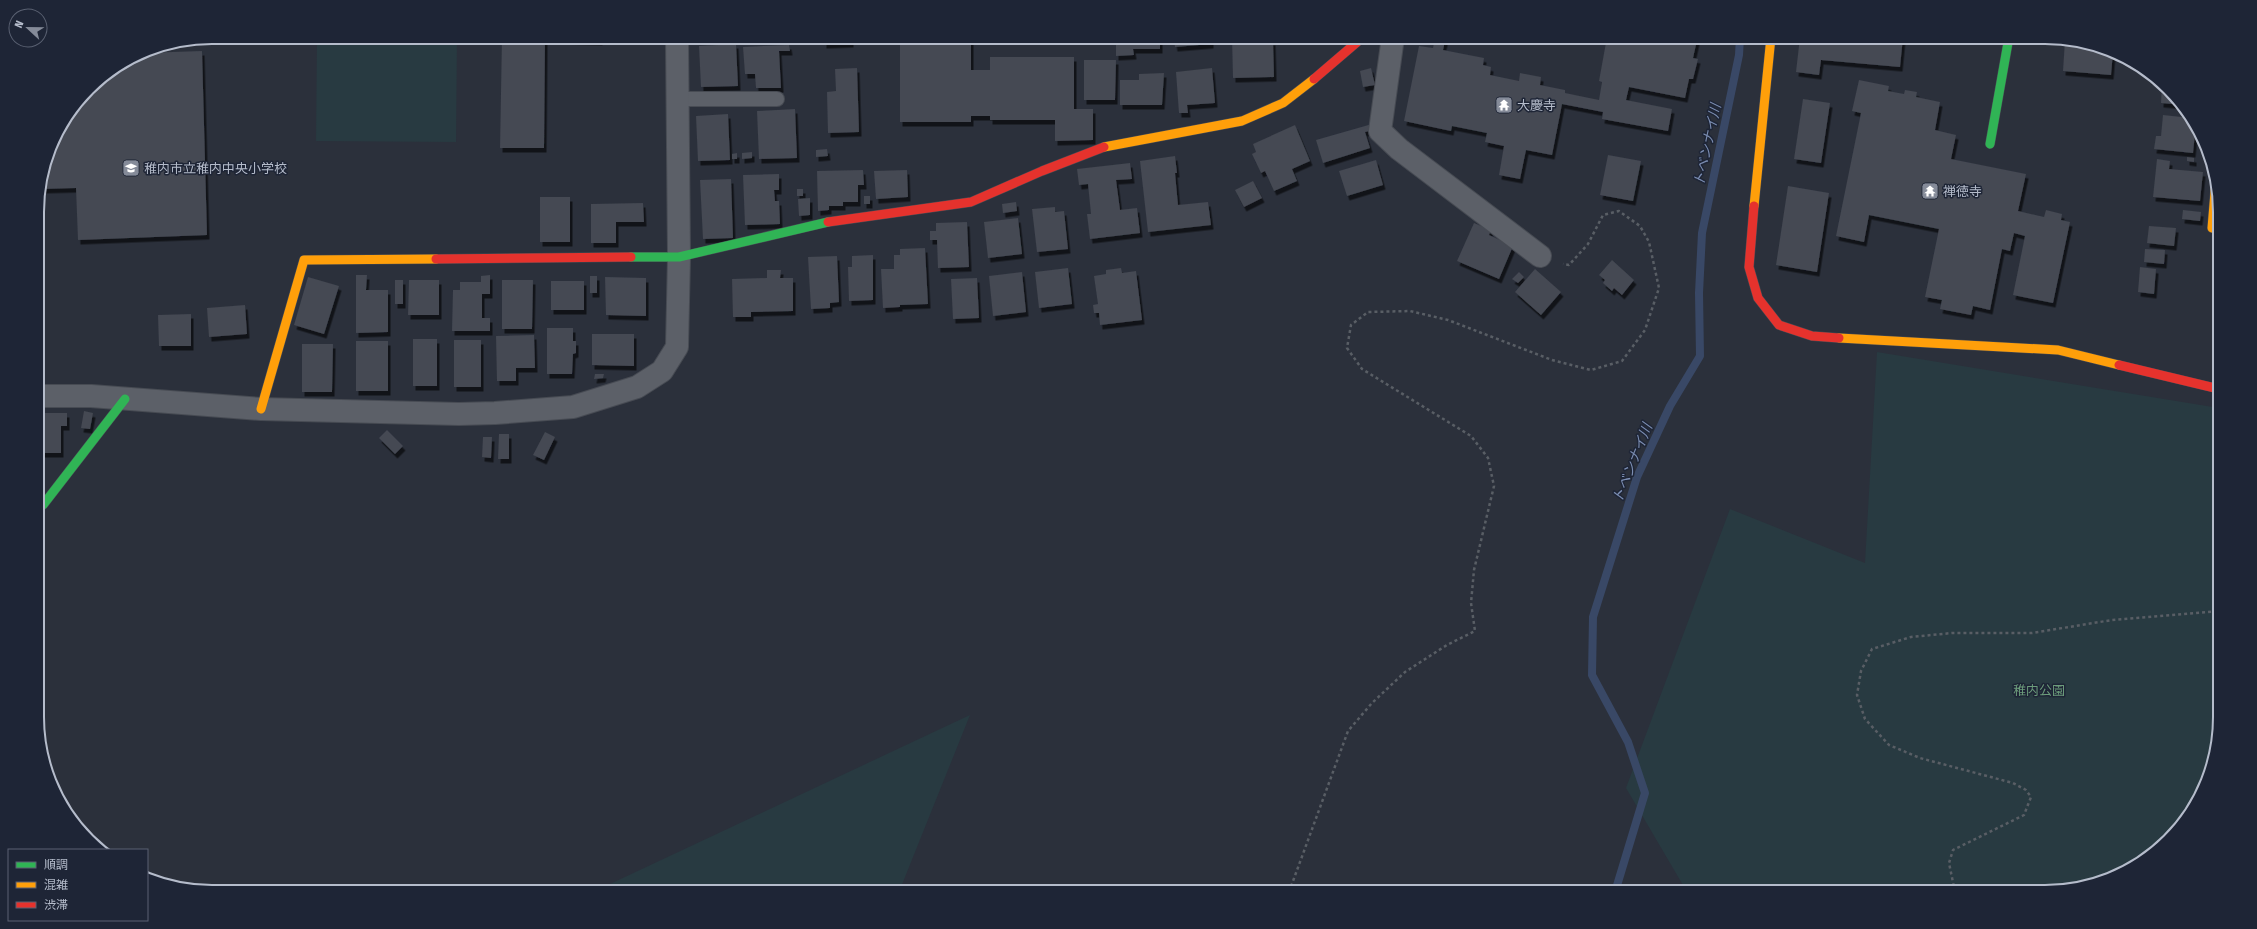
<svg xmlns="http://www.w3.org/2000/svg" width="2257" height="929" font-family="'Fira Sans Condensed','Noto Sans JP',sans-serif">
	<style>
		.green { fill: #283a41 }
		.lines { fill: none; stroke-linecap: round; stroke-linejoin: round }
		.stream { stroke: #394866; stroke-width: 8 }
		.building { fill: #444852; filter: url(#shadow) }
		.lane-casing { stroke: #474b53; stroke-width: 16 }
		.street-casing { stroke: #474b53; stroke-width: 24 }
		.fast-casing { stroke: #474b53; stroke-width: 10 }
		.slow-casing { stroke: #474b53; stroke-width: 10 }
		.jam-casing { stroke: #474b53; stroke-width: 10 }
		.path { stroke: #595e65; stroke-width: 2.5; stroke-dasharray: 3 3; stroke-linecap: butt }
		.lane { stroke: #5c6068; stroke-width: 14 }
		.street { stroke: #5c6068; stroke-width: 22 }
		.fast { stroke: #30b455; stroke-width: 9 }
		.slow { stroke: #ff9f0a; stroke-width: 9 }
		.jam { stroke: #e5322d; stroke-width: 9 }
		.labels { text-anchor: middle; stroke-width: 3; stroke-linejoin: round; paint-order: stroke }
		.poi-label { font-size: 13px; fill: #b5bccb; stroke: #1e2536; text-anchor: start }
		.park-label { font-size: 13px; fill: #6c9c7b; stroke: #1e2536 }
		.water-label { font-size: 14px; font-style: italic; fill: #7c8eb3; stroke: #1e2536 }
		.rim { fill: none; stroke: #b5bccb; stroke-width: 2 }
	</style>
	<defs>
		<filter id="shadow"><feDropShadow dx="2.5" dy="4.5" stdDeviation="0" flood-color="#0009"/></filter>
	</defs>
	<rect width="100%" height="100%" fill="#2b303b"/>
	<path class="green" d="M317,37H457L456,142L316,141Z
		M1877,352L2219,408L2220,717L2211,773L2184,823L2151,856L2101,883L2056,892H1687L1626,788L1730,509L1865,563Z
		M970,715L899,892H593Z
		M147,872L172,885L156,883L147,878Z"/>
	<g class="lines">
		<path class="stream" d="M1615,892L1645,793L1628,742L1592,675L1593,617L1637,477L1670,406L1700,356L1699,293L1702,233L1739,55L1740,37"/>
	</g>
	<path class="building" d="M502,37H545L544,148H500Z
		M566,37H600V41L566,40Z
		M824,37H851V43L824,44Z
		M971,37V70H990V57H1074V109H1093V140L1055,141V120H990V116H971V122H900V38Z
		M1116,37H1160V49H1133L1134,55L1116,56Z
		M1169,37H1211V44L1175,47L1174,40H1169Z
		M1232,37H1269V41H1273L1274,77L1233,78Z
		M1435,37H1446L1443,50L1484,58L1483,65L1491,67L1490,75L1519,81L1520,73L1541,77L1540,85L1565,90V93L1599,100L1602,82L1599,81L1607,37H1683L1697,40L1693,58L1698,59L1693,79H1689L1685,98L1629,87L1626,100L1672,109L1668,131L1602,119L1603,112L1562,104L1552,155L1526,150L1520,179L1499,175L1504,146L1485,142L1487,133L1452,126L1451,131L1404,121L1419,46L1433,48Z
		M1800,37H1903L1900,67L1821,60L1819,75L1796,72Z
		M2065,40L2101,46L2113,52L2111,75L2063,71Z
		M736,44L738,86L701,87L699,46Z
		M789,45L790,51H779L781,88H756L755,74H745L743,47Z
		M202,51L207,235L78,240L76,188L40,189L55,135L97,81L142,53Z
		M1084,60H1116L1115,100H1084Z
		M857,68L859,132L828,133L827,92L836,91L835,69Z
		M1212,68L1215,103L1187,105L1188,113H1179L1176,72Z
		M1371,68L1375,85L1363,87L1360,71Z
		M2149,72L2156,77L2155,80H2149Z
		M1164,73L1162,105H1120V80H1139V74Z
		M1859,80L1889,86L1888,91L1904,94L1905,90L1917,92L1916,97L1940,102L1935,130L1956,135L1951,159L2026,174L2018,211L2044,217L2046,210L2062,214L2061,220L2070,222L2053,303L2013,295L2025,236L2014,233L2010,251L2002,249L1990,310L1973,306L1971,315L1940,309L1942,300L1925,297L1939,229L1869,215L1864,242L1836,236L1861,113L1852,111Z
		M2162,84L2166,87L2184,105L2161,103Z
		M1803,99L1830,103L1821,163L1794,159Z
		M795,109L797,158L759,159L757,111Z
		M728,114L730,160L698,161L696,116Z
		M2163,115L2191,118L2200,133H2195L2193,153L2154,149L2156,136H2161Z
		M1372,124L1374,130L1365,132L1370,148L1323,163L1316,140Z
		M1295,125L1310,161L1292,169L1297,181L1274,191L1265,171L1261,173L1252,154L1256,152L1253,144Z
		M827,149L828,156L816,157V150Z
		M752,152V158L742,159V153Z
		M737,153V159H732V154Z
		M1608,155L1641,161L1633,201L1600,195Z
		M1175,156L1177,173H1175L1178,205L1208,202L1211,225L1148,232L1140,161Z
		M2187,157L2194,158V162L2187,161Z
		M2157,159L2170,161L2169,169L2203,172L2200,201L2153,197Z
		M1376,160L1383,185L1347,196L1339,171Z
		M1130,163L1132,179L1116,180L1120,210L1137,208L1140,233L1090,239L1087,214H1091L1088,184L1079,185L1077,169Z
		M863,170L864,185H858V202H843V206H829V210L818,211L817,171Z
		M907,170L908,197L876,199L874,171Z
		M779,174V190H774L775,201H779L780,224L745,225L743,175Z
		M731,179L733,238L703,239L700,180Z
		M1253,181L1262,198L1244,207L1235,190Z
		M1788,186L1829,193L1817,272L1776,265Z
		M797,189H803V196H797Z
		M39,196L40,237L38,238L37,201Z
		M864,196H870V204H864Z
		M540,197H570V242H540Z
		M810,198V215L799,216L798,199Z
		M1016,202L1017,211L1003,213L1002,204Z
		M643,203L644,222H616V243H591V204Z
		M1055,207V212L1064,211L1068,249L1037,252L1032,209Z
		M2183,210L2201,212L2200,221L2182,219Z
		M1018,218L1022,254L988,258L984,222Z
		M967,222L969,267L938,268L937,240H930V231H936V223Z
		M1474,223L1491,230L1489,235L1513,246L1499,279L1457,261Z
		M2149,226L2176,228L2174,246L2147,243Z
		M925,248L928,304L900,305V307L883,308L881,269H894V255H900V249Z
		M2145,249L2165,250L2164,264L2144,262Z
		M873,255V300L849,301L848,267H852V256Z
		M837,256L839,302L830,303V308L811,309L808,257Z
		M1612,260L1634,280L1622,295L1614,288L1612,291L1603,283L1605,280L1599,275Z
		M2140,267L2156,269L2154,294L2138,292Z
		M1068,268L1072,304L1039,308L1035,272Z
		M1121,268L1122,273L1136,271L1142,320L1100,325L1099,313H1094L1093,305L1098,304L1094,276L1106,274V270Z
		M1535,269L1561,292L1541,315L1515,292Z
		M767,270H781L780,278H793V311L751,312V317H733L732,279L767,278Z
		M1022,272L1026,312L993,316L989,276Z
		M1519,272L1524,277L1518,283L1512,279Z
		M356,275H367L366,290H388V332L356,333Z
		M490,275V294H482V318H490V331H452L453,290H460V282H481V276Z
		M590,276H597V293H590Z
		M308,277L339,286L324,334L294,325Z
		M605,277L646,278V316L606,315Z
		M977,278L979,318L953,319L951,279Z
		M395,280H403V304H395Z
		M409,280H439V315H408Z
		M502,280H533L532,329H502Z
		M551,281H584V310H551Z
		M245,305L247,334L209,337L207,308Z
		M191,314V346H159L158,315Z
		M547,328H573V341H576V353L573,354L572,374H547Z
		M592,334H634V366L592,365Z
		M534,335L535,368H516V381H497L496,336Z
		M413,339H437V386H413Z
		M454,340H481V387H454Z
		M356,341H388V391H356Z
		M302,344H333L332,392H302Z
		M595,374H604L603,378L594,379Z
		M84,411L93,413L90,429L81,428Z
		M39,413H67V426H61V453H39Z
		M387,430L403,446L395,454L379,438Z
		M545,432L555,437L544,460L533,455Z
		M499,434H509V459H498Z
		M483,437H492L491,458L482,457Z"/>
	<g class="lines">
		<g class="lane-casing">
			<path id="lane" d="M678,99H777"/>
		</g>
		<g class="street-casing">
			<path id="street" d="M1393,37L1380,131L1399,149L1540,256
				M38,396H91L261,409L459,414L495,413L573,407L637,387L662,371L677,347L679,257L677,37"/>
		</g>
		<g class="fast-casing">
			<path id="fast" d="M1990,144L2009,37
				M631,257H679L828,222
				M39,505H43L125,399"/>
		</g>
		<g class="slow-casing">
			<path id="slow" d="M1104,147L1242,121L1283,103L1314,79
				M2216,180L2212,228H2219
				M1754,206L1771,37
				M1839,338L2058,350L2119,365
				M261,409L304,260L436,259"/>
		</g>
		<g class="jam-casing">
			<path id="jam" d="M1314,79L1363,37
				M1754,206L1749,267L1758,298L1779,325L1812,336L1839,338
				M828,222L971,202L1042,171L1104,147
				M436,259L631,257
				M2119,365L2219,389"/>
		</g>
		<path class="path" d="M1289,892L1348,731L1372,703L1405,672L1447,645L1475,631L1471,603L1474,570L1494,486L1488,458L1471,436L1362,369L1347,348L1351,325L1368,312L1410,311L1448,320L1552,360L1591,370L1622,361L1645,330L1659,288L1649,242L1640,226L1619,211L1603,215L1588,244L1569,265L1563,264
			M1955,892L1949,863L1953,850L2024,815L2031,797L2026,790L2013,783L1920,758L1889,745L1865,719L1857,695L1861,671L1872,649L1911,637L1952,633H2032L2112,620L2220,611"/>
		<use href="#lane" class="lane"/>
		<use href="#street" class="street"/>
		<use href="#fast" class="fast"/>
		<use href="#slow" class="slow"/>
		<use href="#jam" class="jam"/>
	</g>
	<defs>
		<g id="temple-square" transform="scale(0.9)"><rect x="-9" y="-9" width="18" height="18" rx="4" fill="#858b99" stroke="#1e2536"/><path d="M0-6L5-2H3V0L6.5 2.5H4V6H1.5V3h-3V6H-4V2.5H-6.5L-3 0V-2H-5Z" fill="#fff"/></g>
		<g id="school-square" transform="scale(0.9)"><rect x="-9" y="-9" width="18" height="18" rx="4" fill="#858b99" stroke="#1e2536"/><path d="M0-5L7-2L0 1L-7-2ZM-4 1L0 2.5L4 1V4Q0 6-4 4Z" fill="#fff"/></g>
	</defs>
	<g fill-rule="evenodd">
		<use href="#temple-square" x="1504" y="105"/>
		<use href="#school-square" x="131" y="168"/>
		<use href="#temple-square" x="1930" y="191"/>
	</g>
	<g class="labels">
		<g class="poi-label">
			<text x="1517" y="110">大慶寺</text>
			<text x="144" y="173">稚内市立稚内中央小学校</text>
			<text x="1943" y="196">禅徳寺</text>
		</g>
		<g class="park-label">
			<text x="2039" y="695">稚内公園</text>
		</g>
		<g class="water-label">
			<text transform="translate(1707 145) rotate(-78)" y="5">トベンナイ川</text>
			<text transform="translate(1632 463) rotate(-68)" y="5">トベンナイ川</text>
		</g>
	</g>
	<path d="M0 0H2257V929H0ZM212 44H2045A168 168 0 0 1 2213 212V717A168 168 0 0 1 2045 885H212A168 168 0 0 1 44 717V212A168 168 0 0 1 212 44Z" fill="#1e2536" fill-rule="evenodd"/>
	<path class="rim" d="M212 44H2045A168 168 0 0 1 2213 212V717A168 168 0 0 1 2045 885H212A168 168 0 0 1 44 717V212A168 168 0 0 1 212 44Z"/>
	<rect x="8" y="849" width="140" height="72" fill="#1e2536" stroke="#5a6172"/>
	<rect x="16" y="862" width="20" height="6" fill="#30b455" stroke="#5a6172"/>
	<text x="44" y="869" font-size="12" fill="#b5bccb">順調</text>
	<rect x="16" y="882" width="20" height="6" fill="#ff9f0a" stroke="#5a6172"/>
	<text x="44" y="889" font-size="12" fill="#b5bccb">混雑</text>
	<rect x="16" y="902" width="20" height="6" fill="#e5322d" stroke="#5a6172"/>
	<text x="44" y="909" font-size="12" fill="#b5bccb">渋滞</text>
	<g transform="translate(28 28) rotate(292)"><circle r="19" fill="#1e2536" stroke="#5a6172"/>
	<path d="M0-3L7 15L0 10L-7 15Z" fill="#858b99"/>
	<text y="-6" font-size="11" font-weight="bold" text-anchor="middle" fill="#b5bccb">N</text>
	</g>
</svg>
